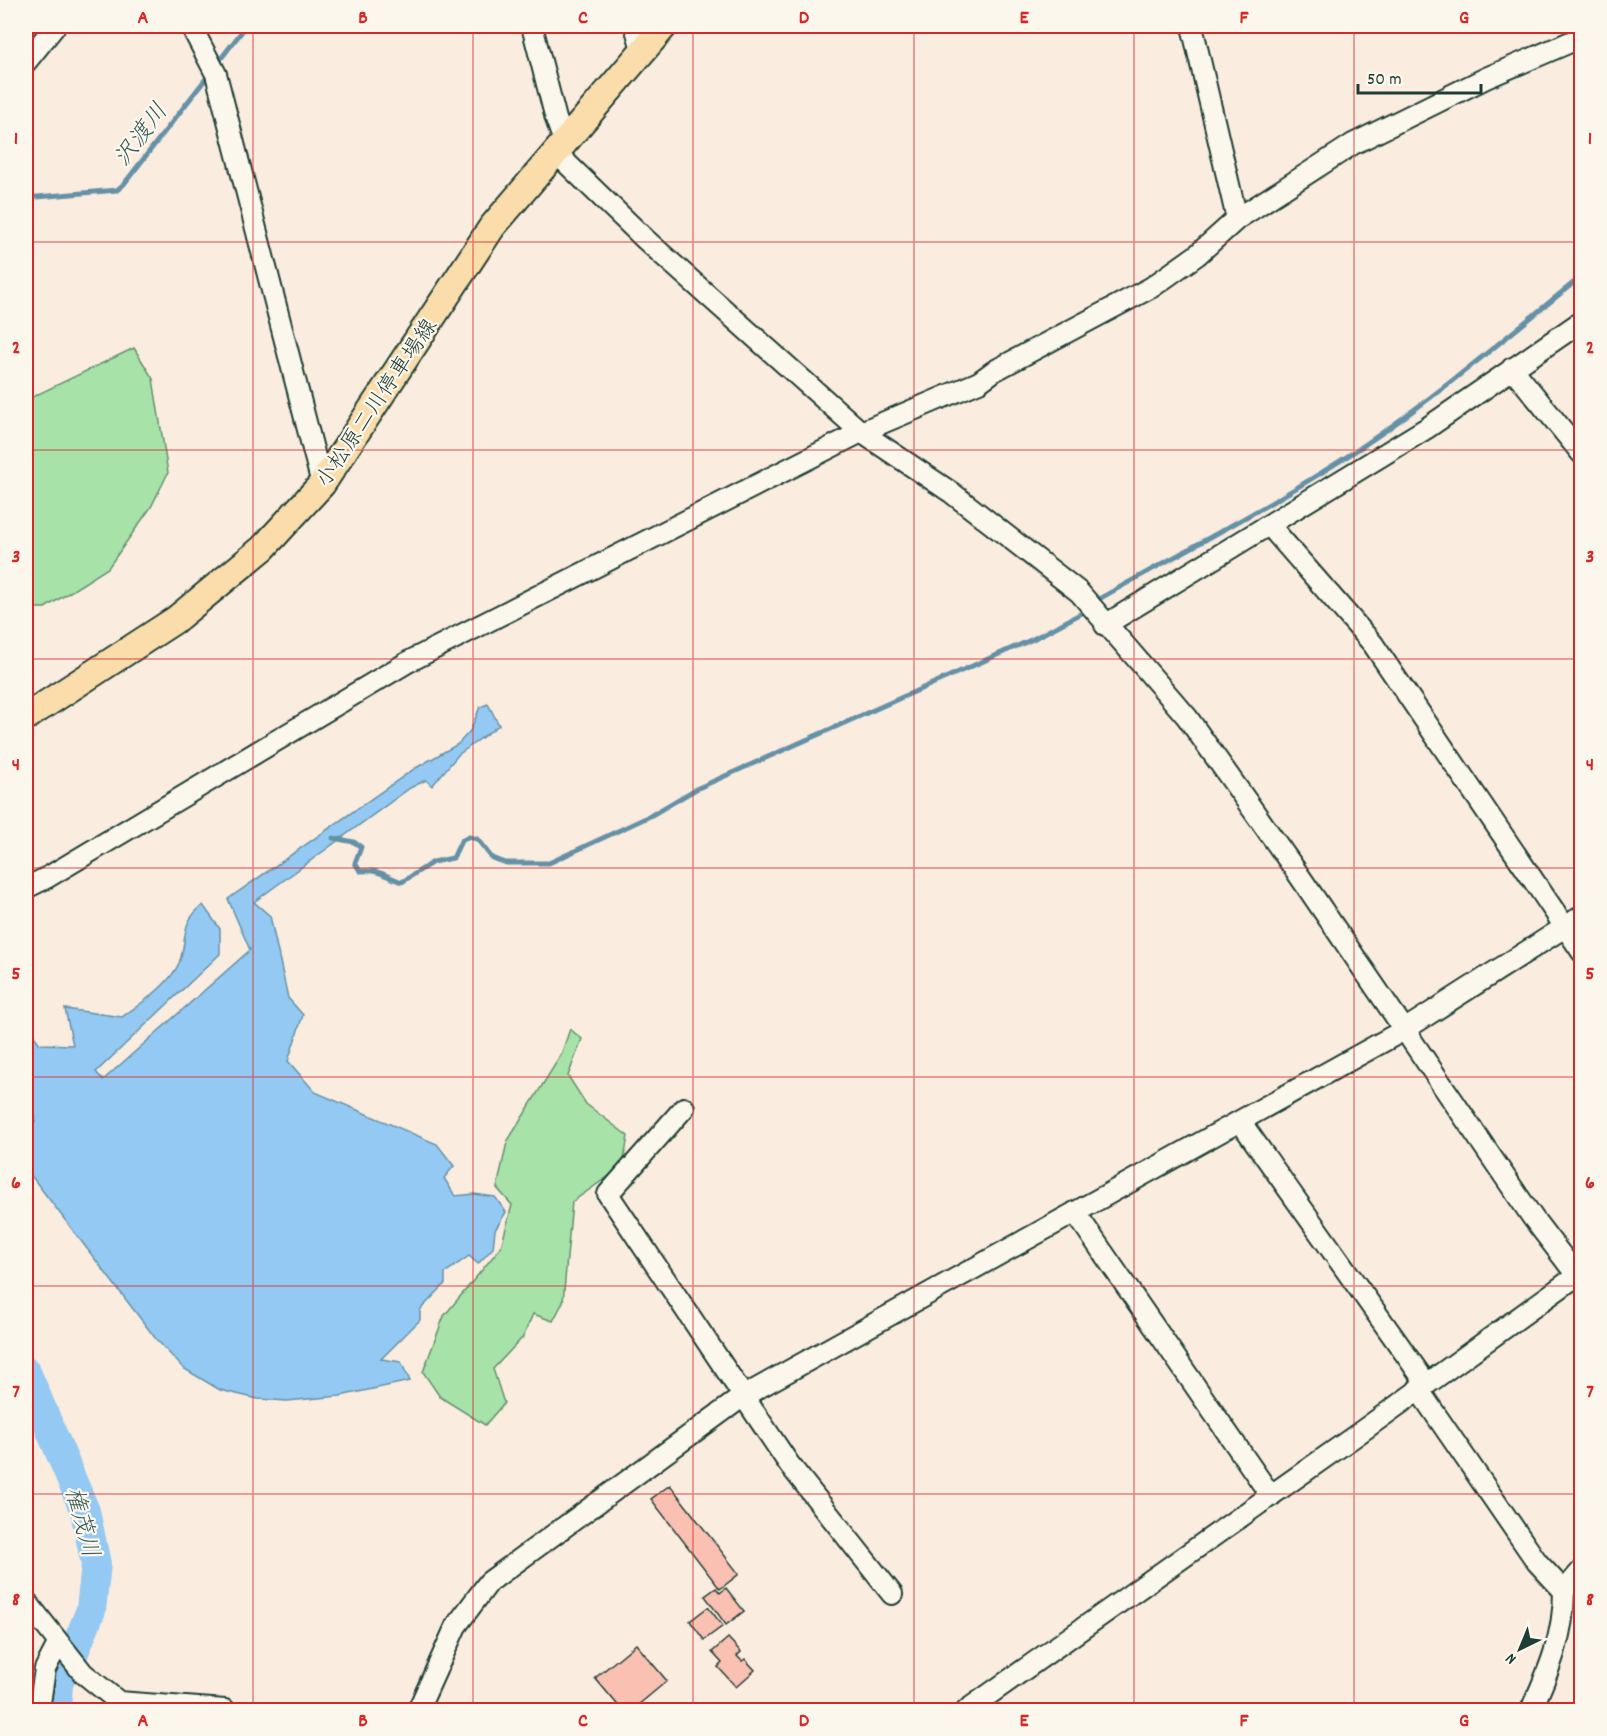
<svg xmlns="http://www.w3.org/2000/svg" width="1607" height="1736" font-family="Dekko,'Klee One',sans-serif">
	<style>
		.green { fill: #a7e2a8; stroke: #63906e; stroke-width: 1.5 }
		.water { fill: #93c9f2; stroke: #6591a6; stroke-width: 1.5 }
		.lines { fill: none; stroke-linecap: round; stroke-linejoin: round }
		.stream { stroke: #6591a6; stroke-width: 5 }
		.river { stroke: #93c9f2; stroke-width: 30 }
		.building { fill: #fac0b1; stroke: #1f3d34; stroke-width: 1.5 }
		.minor-casing { stroke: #1f3d34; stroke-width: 24 }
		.major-casing { stroke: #1f3d34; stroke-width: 30 }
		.minor { stroke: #fbf7ec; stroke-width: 20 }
		.major { stroke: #faddab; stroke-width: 26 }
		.grid { fill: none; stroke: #d62828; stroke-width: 1.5; stroke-opacity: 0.55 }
		.labels { text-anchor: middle; stroke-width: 4.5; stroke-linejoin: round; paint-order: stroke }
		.street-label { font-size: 22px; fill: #1f3d34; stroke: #fbf7ec }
		.water-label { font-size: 24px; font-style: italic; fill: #36595a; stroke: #fbf7ec }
		.neatline { fill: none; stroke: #d62828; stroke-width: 2 }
		.grid-label { font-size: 20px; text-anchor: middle; font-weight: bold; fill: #d62828 }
	</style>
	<rect width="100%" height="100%" fill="#fbece0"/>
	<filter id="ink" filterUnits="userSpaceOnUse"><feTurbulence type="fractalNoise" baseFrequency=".0167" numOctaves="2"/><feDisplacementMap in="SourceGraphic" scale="12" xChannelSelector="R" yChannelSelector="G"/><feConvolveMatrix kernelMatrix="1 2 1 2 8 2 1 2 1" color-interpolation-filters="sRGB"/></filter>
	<g filter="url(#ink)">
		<path class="green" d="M134,348L153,379L168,473L151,507L108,568L45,608H26V404L34,396Z
			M570,1029L582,1039L568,1076L586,1104L628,1136L623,1166L572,1202L563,1302L553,1321L533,1314L523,1337L493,1369L504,1403L485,1425L440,1397L423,1372L444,1316L501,1247L512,1205L497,1188L507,1142L561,1055Z"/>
		<path class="water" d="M488,704L499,725L458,755L432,786L426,780L410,788L254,902L270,916L288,998L303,1015L288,1061L315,1092L437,1144L454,1166L444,1178L455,1196L474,1194L495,1197L506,1212L495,1230L493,1248L478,1264L469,1256L445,1273V1284L420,1310V1320L381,1359L401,1362L410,1381L340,1396L287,1401L258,1399L220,1390L183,1368L156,1339L26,1169V1123L32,1129L36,1118L26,1105V1025L40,1044L73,1045L65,1009L122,1017C141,1003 169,986 179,963C189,938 178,925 203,905L220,929V954L96,1072L103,1080L250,950L228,899L414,769L458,744L470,731L480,707Z"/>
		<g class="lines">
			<path class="stream" d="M216,65L246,26
				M26,198L117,190L124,184L211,72
				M333,838L354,842L361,847L355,863L360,871C380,869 384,876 402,882L433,862L453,858L461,841L469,837L477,839L492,858L506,863H549L650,816L696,789L1033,639L1082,613L1099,599C1189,548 1281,501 1366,444C1441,393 1511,333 1582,276"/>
			<path class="river" d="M26,1372L85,1511L96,1564L91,1610L74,1652L64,1666L58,1685L56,1710"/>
		</g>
		<path class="building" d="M670,1485L739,1574L720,1589L651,1499Z
			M716,1588L720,1593L726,1588L744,1611L726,1625L705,1596Z
			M708,1607L723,1626L704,1640L690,1621Z
			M728,1638L741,1652L737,1656L742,1661L745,1659L755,1670L736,1687L718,1667L722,1663L712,1652Z
			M636,1644L667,1681L632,1710H622L595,1678Z"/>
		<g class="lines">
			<g class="minor-casing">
				<path id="minor" d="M191,26L216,74L322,484
					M532,26L556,119L565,144
					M635,26L642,49
					M1192,26L1237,219
					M26,62L55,26
					M556,153L646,240L861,432L952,493L1079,592L1187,717L1294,868L1533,1218L1582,1282
					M1512,368L1582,454
					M1270,526L1373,644L1582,952
					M1105,625L1427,428L1582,321
					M26,888L48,877L408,662L861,432L979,382L994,371L1152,287L1197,255L1237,219L1353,144L1486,78L1582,37
					M684,1108L608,1194L789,1464L892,1594
					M1240,1121L1426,1383
					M1075,1212L1271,1496
					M1418,1389L1537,1562L1564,1591
					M26,1601L83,1673L119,1702L225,1710
					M39,1710L45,1669L58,1644
					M418,1710L456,1626L489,1582L742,1397L1404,1030L1582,916
					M967,1710L1355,1436L1582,1272
					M1531,1710C1549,1671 1564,1635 1564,1591L1582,1570"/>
			</g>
			<g class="major-casing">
				<path id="major" d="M26,717L175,620L263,548L322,484L492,227L664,26"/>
			</g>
			<use href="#minor" class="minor"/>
			<use href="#major" class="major"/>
		</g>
	</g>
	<path class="grid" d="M253,26V1710M473,26V1710M693,26V1710M914,26V1710M1134,26V1710M1354,26V1710M26,242H1582M26,450H1582M26,659H1582M26,868H1582M26,1077H1582M26,1286H1582M26,1494H1582"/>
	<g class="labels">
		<g class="street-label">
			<text transform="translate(375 402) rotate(-56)" y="8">小松原二川停車場線</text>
		</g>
		<g class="water-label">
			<text transform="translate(140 134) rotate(-53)" y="8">沢渡川</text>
			<text transform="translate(83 1522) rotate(75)" y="8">権茂川</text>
		</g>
	</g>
	<rect width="1607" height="1736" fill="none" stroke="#fbf7ec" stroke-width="66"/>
	<g transform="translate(1520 1649) rotate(223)" stroke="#fbf7ec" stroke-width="4.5" paint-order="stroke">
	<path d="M0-4.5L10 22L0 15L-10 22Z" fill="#1f3d34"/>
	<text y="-9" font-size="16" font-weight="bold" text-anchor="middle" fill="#1f3d34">N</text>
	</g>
	<path d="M1358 84v9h123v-9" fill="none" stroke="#1f3d34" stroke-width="3"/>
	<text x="1367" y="84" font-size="18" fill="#1f3d34" stroke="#fbf7ec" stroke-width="4.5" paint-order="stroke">50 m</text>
	<rect x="33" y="33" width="1541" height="1670" class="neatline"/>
	<g class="grid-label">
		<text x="143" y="23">A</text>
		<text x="363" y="23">B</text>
		<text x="583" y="23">C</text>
		<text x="804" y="23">D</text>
		<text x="1024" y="23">E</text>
		<text x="1244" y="23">F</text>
		<text x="1464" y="23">G</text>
		<text x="16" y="144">1</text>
		<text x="1590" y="144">1</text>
		<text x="16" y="353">2</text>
		<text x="1590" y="353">2</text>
		<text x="16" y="562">3</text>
		<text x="1590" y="562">3</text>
		<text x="16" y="770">4</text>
		<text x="1590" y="770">4</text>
		<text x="16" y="979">5</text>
		<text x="1590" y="979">5</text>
		<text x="16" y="1188">6</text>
		<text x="1590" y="1188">6</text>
		<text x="16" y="1397">7</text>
		<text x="1590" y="1397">7</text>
		<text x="16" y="1605">8</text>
		<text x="1590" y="1605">8</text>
		<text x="143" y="1726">A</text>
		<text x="363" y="1726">B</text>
		<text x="583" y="1726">C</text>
		<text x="804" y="1726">D</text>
		<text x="1024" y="1726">E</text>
		<text x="1244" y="1726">F</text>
		<text x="1464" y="1726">G</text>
	</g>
</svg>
